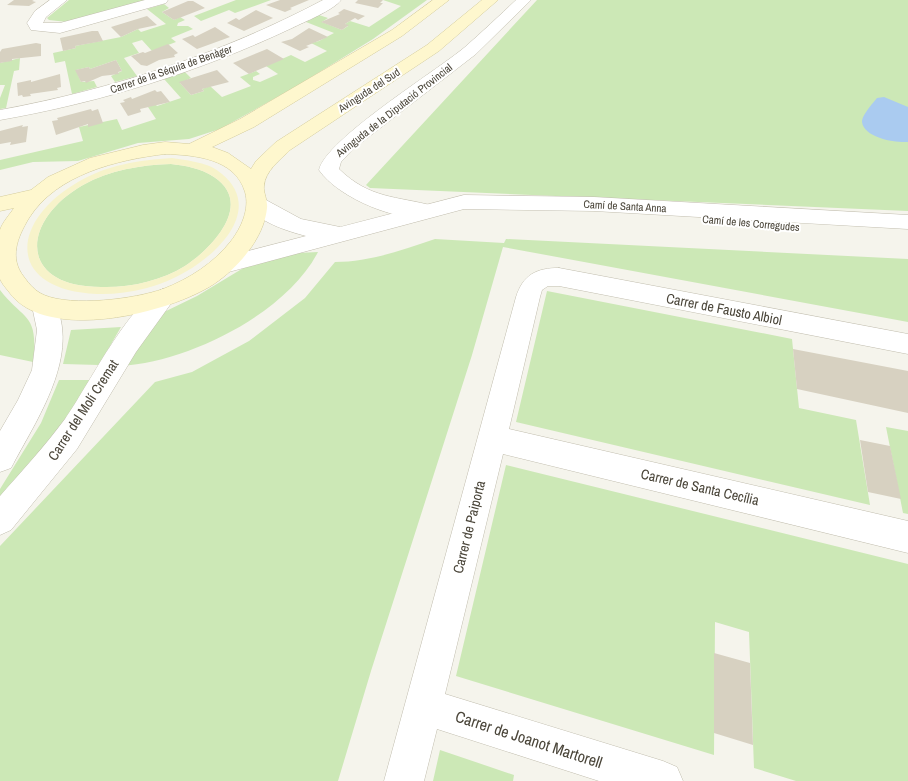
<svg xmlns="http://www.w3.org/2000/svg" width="908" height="781" font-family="'Archivo Narrow',sans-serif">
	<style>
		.green { fill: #cce8b6 }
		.sand { fill: #f7f3ca; fill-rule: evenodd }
		.water { fill: #aacbf0 }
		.building { fill: #d7d1c1 }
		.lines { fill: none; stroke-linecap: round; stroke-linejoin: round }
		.minor-casing { stroke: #c1bdae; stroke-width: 1 }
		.tertiary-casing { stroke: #c1bdae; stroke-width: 1 }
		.secondary-casing { stroke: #d4cc9c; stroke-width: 1 }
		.minor { fill: #fff; fill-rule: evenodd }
		.tertiary { fill: #fff; fill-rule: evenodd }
		.secondary { fill: #fef7ce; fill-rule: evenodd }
		.labels { text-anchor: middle; stroke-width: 4; stroke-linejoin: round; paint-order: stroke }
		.far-street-label { font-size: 11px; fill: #4a4539; stroke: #fff }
		.street-label { font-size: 14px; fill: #4a4539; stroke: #fff }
		.near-street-label { font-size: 16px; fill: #4a4539; stroke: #fff }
	</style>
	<rect width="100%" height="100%" fill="#f5f4ec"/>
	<path class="green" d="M69,0H147L67,22L49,20L47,18Z
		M236,0H271L235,13L229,10L201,21L194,16Z
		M383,0H427L373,39L297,86L220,129L189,139L138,143L78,161L33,162L0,170V160L83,141L79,127L117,119L122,130L156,119L148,107L155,104L157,106L181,98L164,79L185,72L191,78L180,83L191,95L204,91L202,89L210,86L222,97L251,86L240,77L256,71L260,74L253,77V80L260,82L278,74L266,66L291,55L305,62L327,51L311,43L319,41L334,33L306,22L319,15L328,18L322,22L342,30L348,26L345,24L350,21L369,27L401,6Z
		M537,0H908V211L370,188L366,185Z
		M164,4L169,8L162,12L174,20L180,17L185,20L178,23L177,26H188L193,29L171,38L176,42L152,51L142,40L132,43L139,53L124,58L137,76L115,82L111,76L122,71L116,60L90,69L89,67L76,70L81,82L94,81L97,87L72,94L65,61L55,63L53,53L76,48L75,46L121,37L138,29L141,32L166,24L147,9Z
		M20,58L19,70L14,71L6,108L0,109V98L5,85H0V63Z
		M171,164C186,166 201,168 214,177C255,204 211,249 185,266C161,281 129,288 101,287C18,287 20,221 83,185C110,170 140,165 171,164Z
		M435,239L504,243L506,239L908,259V322L503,247L472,355L371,671L338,781H0V546L155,382L192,372L249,341L305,298L335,262C369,262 403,250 435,239Z
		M318,252C286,314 188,362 121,366L162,313L197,296L245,267L298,253Z
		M0,290C24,321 39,313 33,362L0,355Z
		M547,291L792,339L799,408L856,420L870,505L516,422Z
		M121,327L99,365L63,364L71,330Z
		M59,380H92L75,410L0,504V489L41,423Z
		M886,427L908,431V514L903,513Z
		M506,465L908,564V781H796L754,768L749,632L715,622L714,755L456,676Z
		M440,750L514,775L513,781H433Z"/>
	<path class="sand" d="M172,158C189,161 209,162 222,174C263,208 220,252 187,271C161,287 127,295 97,294C6,290 9,222 78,182C107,165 139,160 172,158ZM171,164C186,166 201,168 214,177C255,204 211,249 185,266C161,281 129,288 101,287C18,287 20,221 83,185C110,170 140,165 171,164Z"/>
	<path class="water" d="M884,97L908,107V142C896,143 864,138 862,122C862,115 873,103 877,98Z"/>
	<path class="building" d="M14,0H34L32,1L36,2L29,6L7,5Z
		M280,0H309L290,8L292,9L285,12L266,5Z
		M358,0H383L380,3H383L378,8L355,3Z
		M188,1H193L205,8L174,20L162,12Z
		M344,9L365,16L358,20L355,18L345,24L349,25L342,30L321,22L340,14L338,13Z
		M256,10L273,18L244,31L227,23L236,18L239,20Z
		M147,16L157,25L138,29L121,37L111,27Z
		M215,27L230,37L197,49L182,39L193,35L195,37Z
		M309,28L328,37L306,46L309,47L300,51L281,42L292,39Z
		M92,31H98L103,41L75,46L76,48L63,51L60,38Z
		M36,43L41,44V56L12,59V61L0,63V52L2,49Z
		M168,44L178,53L174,55L175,57L159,60L147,66L141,65L131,56L143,52L145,53Z
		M267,49L284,59L249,74L233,63Z
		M116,60L122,71L118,72L119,74L102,76L86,83L85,81L81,82L75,70L89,67L90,69Z
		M217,70L229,82L202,89L204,91L191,95L179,82Z
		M60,74L61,87L57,88L58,90L30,94L31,96L23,97L22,95L18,96L17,83L31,80V82Z
		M155,90L157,92L161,91L170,102L140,109L141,112L128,116L120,103L125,102L123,100L131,97L132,99Z
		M91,109L92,111L98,109L103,123L88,127V124L56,135L52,121L58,120L57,118Z
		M23,125L22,127L28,126L26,142L10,145L11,142L0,144V131Z
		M793,349L908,371V413L797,389Z
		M860,440L890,446L901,499L868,492Z
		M714,653L750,663L753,745L714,733Z"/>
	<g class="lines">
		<g class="minor-casing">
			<path id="minor" d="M50,0H67L46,17L43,23H60L145,0H168L166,3L60,33L31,30L27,23L35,11Z
				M323,0H341C334,10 304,22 292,28C199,72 102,102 0,120V110C113,89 221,54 323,0Z
				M516,0H531L476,54L353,149L341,162L339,169C370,199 396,196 434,206L437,211L434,216C402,225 338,198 319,170C326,139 435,72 465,47C482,32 499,16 516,0Z
				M559,268L908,334V354L559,286H548L542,290L540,297L509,429L908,521V553L503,454L445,694L663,761L677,767L683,781H599L437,729L424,781H384L516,297C523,275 536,268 559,268Z"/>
		</g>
		<g class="tertiary-casing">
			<path id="tertiary" d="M464,195L594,197L908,215V229L594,211L464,209L221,274L213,272L209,266L213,260L306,236C287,231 258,222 247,205L250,200L258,198L266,200L301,219L340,227Z
				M163,289L172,292L175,298L136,352L77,449L11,530L0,535V496C22,471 45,446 65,419C86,390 131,299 163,289Z
				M44,297L53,299C83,354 36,420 11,468L0,472V431L18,400L32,370L37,330L32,306L35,299Z"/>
		</g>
		<g class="secondary-casing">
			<path id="secondary" d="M433,0H449L402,36L254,127L212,147L228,153L251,169L256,161L276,142L427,45L482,0H498L439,51L290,150C280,160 265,171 264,186C263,192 268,201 267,208C264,238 238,268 214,284C170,313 46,344 9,292C6,288 2,284 0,279C0,274 0,266 0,260C0,252 0,239 0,230C2,223 10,214 14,208L0,211V197L31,190L48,177L90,158L143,145L165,142L189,144L240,119L392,30ZM165,154C194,155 235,158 245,192C250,209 241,228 231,241C214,263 189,279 163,289C135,299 72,307 44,295C35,291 30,285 24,277C9,258 17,238 29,218C57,174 117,160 165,154Z"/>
		</g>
		<use href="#minor" class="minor"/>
		<use href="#tertiary" class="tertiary"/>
		<use href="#secondary" class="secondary"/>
	</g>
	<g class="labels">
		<g class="far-street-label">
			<text transform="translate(171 69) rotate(-19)" y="4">Carrer de la Séquia de Benàger</text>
			<text transform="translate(369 90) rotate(-33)" y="4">Avinguda del Sud</text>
			<text transform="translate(394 110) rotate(-38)" y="4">Avinguda de la Diputació Provincial</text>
			<text transform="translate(625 206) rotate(3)" y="4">Camí de Santa Anna</text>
			<text transform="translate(751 223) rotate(5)" y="4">Camí de les Corregudes</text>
		</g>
		<g class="street-label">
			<text transform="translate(724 309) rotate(11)" y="5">Carrer de Fausto Albiol</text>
			<text transform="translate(83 410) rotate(-57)" y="5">Carrer del Molí Cremat</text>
			<text transform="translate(700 487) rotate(13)" y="5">Carrer de Santa Cecília</text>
			<text transform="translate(469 527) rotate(-76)" y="5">Carrer de Paiporta</text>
		</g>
		<g class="near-street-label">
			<text transform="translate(529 739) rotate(18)" y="6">Carrer de Joanot Martorell</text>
		</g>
	</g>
</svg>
